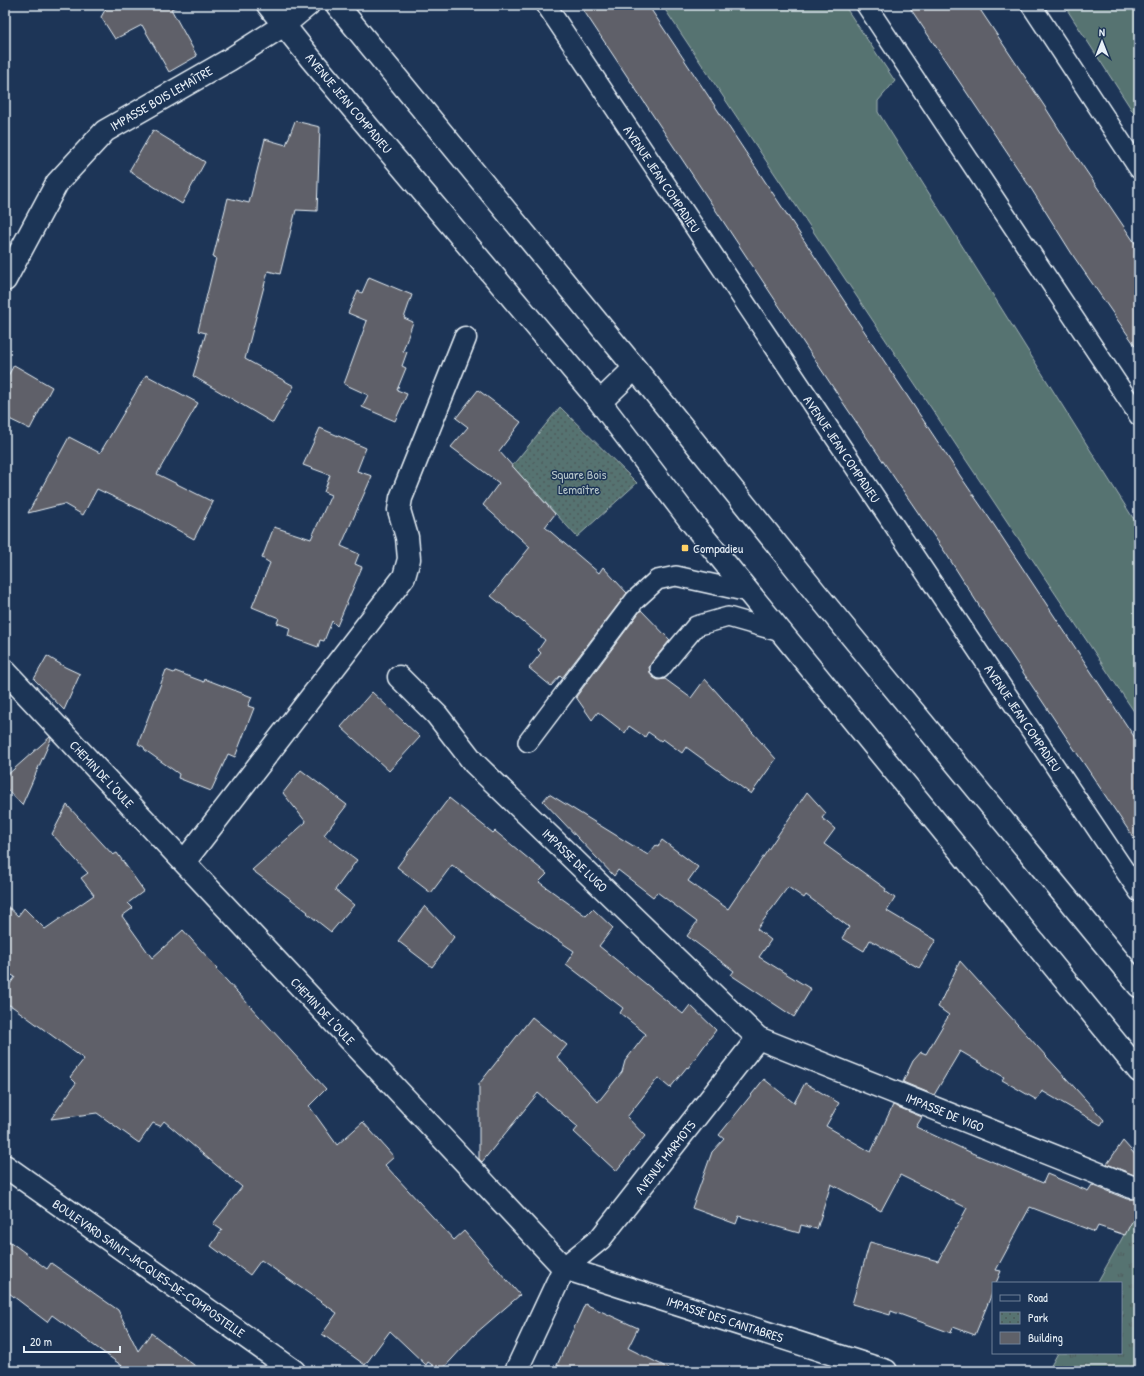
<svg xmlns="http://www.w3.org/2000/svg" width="1144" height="1376" font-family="'Patrick Hand',sans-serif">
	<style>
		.grass { fill: url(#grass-tufts); stroke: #a0b2b4 }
		.park { fill: url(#park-dots); stroke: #a0b2b4 }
		.garden { fill: #577371; stroke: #a0b2b4 }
		.building { fill: #5f6169; stroke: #e8f1f8 }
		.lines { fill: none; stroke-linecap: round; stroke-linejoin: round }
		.service-casing { stroke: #e8f1f8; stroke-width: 22 }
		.minor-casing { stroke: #e8f1f8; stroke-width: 25 }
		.service { stroke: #1d3557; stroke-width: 19 }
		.minor { stroke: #1d3557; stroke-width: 22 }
		.poi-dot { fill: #ffd166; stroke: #1d3557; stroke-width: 1.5 }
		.labels { text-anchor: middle; stroke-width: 3; stroke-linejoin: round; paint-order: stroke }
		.street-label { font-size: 13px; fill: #e8f1f8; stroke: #1d3557 }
		.park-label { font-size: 13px; fill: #b5c5c9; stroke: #1d3557 }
		.poi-label { font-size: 13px; fill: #e8f1f8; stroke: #1d3557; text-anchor: start }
	</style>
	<defs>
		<pattern id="grass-tufts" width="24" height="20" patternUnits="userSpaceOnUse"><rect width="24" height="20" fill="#577371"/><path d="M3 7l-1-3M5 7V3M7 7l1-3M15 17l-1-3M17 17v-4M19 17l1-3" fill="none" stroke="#4e5b5c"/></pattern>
		<pattern id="park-dots" width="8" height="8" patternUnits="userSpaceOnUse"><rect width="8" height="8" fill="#577371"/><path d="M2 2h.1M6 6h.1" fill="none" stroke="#4e5b5c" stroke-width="1.8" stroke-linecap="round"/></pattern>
	</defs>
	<rect width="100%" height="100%" fill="#1d3557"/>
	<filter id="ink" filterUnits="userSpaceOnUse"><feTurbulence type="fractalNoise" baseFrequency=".025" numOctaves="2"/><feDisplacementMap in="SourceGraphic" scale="8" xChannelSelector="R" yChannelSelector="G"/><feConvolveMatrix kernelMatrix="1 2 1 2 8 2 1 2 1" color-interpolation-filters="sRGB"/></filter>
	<g filter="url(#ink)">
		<path class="grass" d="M1139,1208V1371H1048L1058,1353H1121V1283H1097Z"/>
		<path class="park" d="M560,407L637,483L577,537L512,466Z"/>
		<path class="garden" d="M662,5H844L895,81L878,101V112L1133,518L1139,519V719Z
			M1064,5H1139V121Z"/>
		<path class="building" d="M108,5H180L171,9L197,56L169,72L142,25L115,39L101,17Z
			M580,5H648L963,480L994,525L1139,744V846L992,626L947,555L846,407Z
			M908,5H977L1047,110L1076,156L1139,249V351L1074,257L1032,190Z
			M295,121L320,127L317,211L296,210L280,274L268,271L245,359L294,386L273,423L193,376L206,333L198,331L216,258L213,257L228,198L249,203L265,139L286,145Z
			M153,130L205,162L182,204L129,171Z
			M369,277L412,295L404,318L413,322L403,351L407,352L402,366L406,368L397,390L407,394L395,421L362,407L368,395L344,384L367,321L348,313L358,291L362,293Z
			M14,365L52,387L30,429L5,417V381Z
			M146,375L198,403L157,474L213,502L194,539L141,510L97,489L83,515L64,504L28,513L69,437L100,453Z
			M478,390L521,422L499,451L555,514L545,527L599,573L603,567L627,593L562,678L560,676L551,686L529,668L541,653L538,650L545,640L491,596L530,547L483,505L499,483L451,447L468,427L456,418Z
			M320,428L366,448L357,471L372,476L341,546L359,554L355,564L362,567L337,626L332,621L324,641L320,640L318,647L288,636L290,628L277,623L279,618L252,607L270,563L262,558L274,527L311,539L331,495L324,492L330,475L303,465Z
			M641,610L670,640L652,662L649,667L650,672L653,677L658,680L665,679L691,698L705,679L776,759L751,794L686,747L682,753L663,739L661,741L648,732L645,737L629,726L625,733L598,712L592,720L576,697Z
			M47,656L65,667L80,674L64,710L34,679Z
			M166,670L174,673L175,671L204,682L205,679L252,697L248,706L254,708L235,757L228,754L211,791L178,778L179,774L145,750L144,747L138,744Z
			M372,692L420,737L389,771L341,727Z
			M50,737L51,739L22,805L5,787V777Z
			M301,770L347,805L324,835L357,860L335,890L354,905L331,932L307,913L308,912L252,870L306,822L283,793Z
			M807,792L826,813L822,818L835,829L824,844L886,889L885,891L895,898L887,911L936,940L919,968L870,940L864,951L842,938L849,927L806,895L804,898L788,887L757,929L771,940L759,957L811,989L794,1017L731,975L734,971L687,936L697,922L657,892L653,897L618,870L614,876L543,801L549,794L648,855L656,845L658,846L662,840L698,867L688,881L728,909Z
			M449,798L493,833L495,831L547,874L539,882L586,916L593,909L613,928L599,946L683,1014L690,1005L716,1030L688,1068L687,1067L670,1088L658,1078L627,1117L645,1136L616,1171L574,1132L578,1127L538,1093L482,1162L479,1159V1084L532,1017L567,1045L557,1057L598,1102L622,1072L625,1061L646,1034L620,1013L623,1008L566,964L574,951L493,897L452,865L431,893L397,867Z
			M67,805L113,855L117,853L144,891L128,903L133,908L122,916L152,958L183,930L217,968L216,969L326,1089L309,1106L337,1145L363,1122L394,1157L385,1165L454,1240L464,1231L520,1295L475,1334L441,1371L428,1362L426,1365L390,1331L365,1365L322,1334L337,1313L261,1260L250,1275L211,1246L222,1230L213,1224L242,1187L164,1121L160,1126L153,1123L139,1143L97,1113L51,1119L76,1083L70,1077L84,1059L13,1007L5,1003V991L15,977L5,971V904L18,916L24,908L45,929L94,895L81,878L88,873L52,834Z
			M425,906L454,937L432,967L398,941Z
			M960,961L1104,1120L1101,1125L1042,1091L1037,1100L1002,1080L1004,1077L960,1051L934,1095L903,1082L913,1061L921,1052L926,1054L949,1015L938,1007Z
			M764,1079L794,1103L805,1083L839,1103L826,1126L871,1152L893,1105L922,1117L916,1127L972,1153L1043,1183L1047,1174L1088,1191L1092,1185L1127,1199H1133L1139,1197V1208L1125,1235L1098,1226L1095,1232L1030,1207L996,1270L1001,1271L996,1283H993V1291L975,1335L953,1327L951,1333L891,1311L890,1315L852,1304L870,1242L938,1261L967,1208L900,1175L881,1211L831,1184L817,1229L801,1225L799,1233L739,1216L736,1224L692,1208L712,1152L724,1139L719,1135Z
			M1123,1141L1139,1159V1177L1107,1164Z
			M5,1238L47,1269L51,1263L118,1310L138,1351L151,1333L202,1371H122L125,1368L52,1315L47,1322L5,1290Z
			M585,1304L638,1328L628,1348L674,1371H570L557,1365Z"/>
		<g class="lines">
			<g class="service-casing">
				<path id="service" d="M546,5L1139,892
					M866,5L1139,416
					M1031,5L1139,169
					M660,669L696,626L728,617L781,632
					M528,742L635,600L657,580L676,576L748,592"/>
			</g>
			<g class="minor-casing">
				<path id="minor" d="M268,5L311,59L600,402L689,519L1139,1071
					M337,5L635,368L816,593L1139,986
					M5,280L57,183L105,131L229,60L284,25L308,5
					M600,402L635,368
					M5,671L564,1268L516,1371
					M399,677L437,715L474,763L758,1038L1132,1187
					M184,862L404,577L409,559L407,537L399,510L401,498L465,338
					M5,1166L294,1371
					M564,1268L886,1371
					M564,1268L600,1239L758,1038"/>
			</g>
			<use href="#service" class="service"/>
			<use href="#minor" class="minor"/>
		</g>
	</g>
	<rect class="poi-dot" x="681" y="544" width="8" height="8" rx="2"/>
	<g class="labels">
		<g class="street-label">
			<text transform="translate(161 98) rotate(-30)" y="5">IMPASSE BOIS LEMAÎTRE</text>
			<text transform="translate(349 103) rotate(50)" y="5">AVENUE JEAN COMPADIEU</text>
			<text transform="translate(662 179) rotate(56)" y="5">AVENUE JEAN COMPADIEU</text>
			<text transform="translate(842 449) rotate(56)" y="5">AVENUE JEAN COMPADIEU</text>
			<text transform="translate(1023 718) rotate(56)" y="5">AVENUE JEAN COMPADIEU</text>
			<text transform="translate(102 774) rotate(47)" y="5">CHEMIN DE L'OULE</text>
			<text transform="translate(575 860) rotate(44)" y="5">IMPASSE DE LUGO</text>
			<text transform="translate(323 1011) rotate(47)" y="5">CHEMIN DE L'OULE</text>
			<text transform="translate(945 1112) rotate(22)" y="5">IMPASSE DE VIGO</text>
			<text transform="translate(665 1157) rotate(-52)" y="5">AVENUE MARMOTS</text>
			<text transform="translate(149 1268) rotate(35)" y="5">BOULEVARD SAINT-JACQUES-DE-COMPOSTELLE</text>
			<text transform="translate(725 1319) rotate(18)" y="5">IMPASSE DES CANTABRES</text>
		</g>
		<g class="park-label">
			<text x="579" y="479">Square Bois<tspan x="579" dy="15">Lemaître</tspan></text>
		</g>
		<g class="poi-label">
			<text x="693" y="553">Compadieu</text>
		</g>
	</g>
	<rect width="1144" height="1376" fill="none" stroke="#1d3557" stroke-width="20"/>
	<rect x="10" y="10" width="1124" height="1356" fill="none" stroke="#e8f1f8" stroke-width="1.5" filter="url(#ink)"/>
	<rect x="992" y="1282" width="130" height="72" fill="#1d3557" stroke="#6e8097"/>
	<rect x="1000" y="1295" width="20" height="6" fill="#1d3557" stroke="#6e8097"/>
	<text x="1028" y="1302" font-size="12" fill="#e8f1f8">Road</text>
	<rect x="1000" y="1312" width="20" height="12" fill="url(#park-dots)" stroke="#6e8097"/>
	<text x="1028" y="1322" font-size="12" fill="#e8f1f8">Park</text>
	<rect x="1000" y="1332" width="20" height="12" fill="#5f6169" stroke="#6e8097"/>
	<text x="1028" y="1342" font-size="12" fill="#e8f1f8">Building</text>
	<g transform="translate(1102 42)" stroke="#1d3557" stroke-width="3" paint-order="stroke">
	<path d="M0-3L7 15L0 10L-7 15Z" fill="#e8f1f8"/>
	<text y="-6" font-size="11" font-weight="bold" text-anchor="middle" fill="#e8f1f8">N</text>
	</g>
	<path d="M24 1346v6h96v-6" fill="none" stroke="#e8f1f8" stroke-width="2"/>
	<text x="30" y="1346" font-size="12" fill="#e8f1f8" stroke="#1d3557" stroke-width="3" paint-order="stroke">20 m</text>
</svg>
